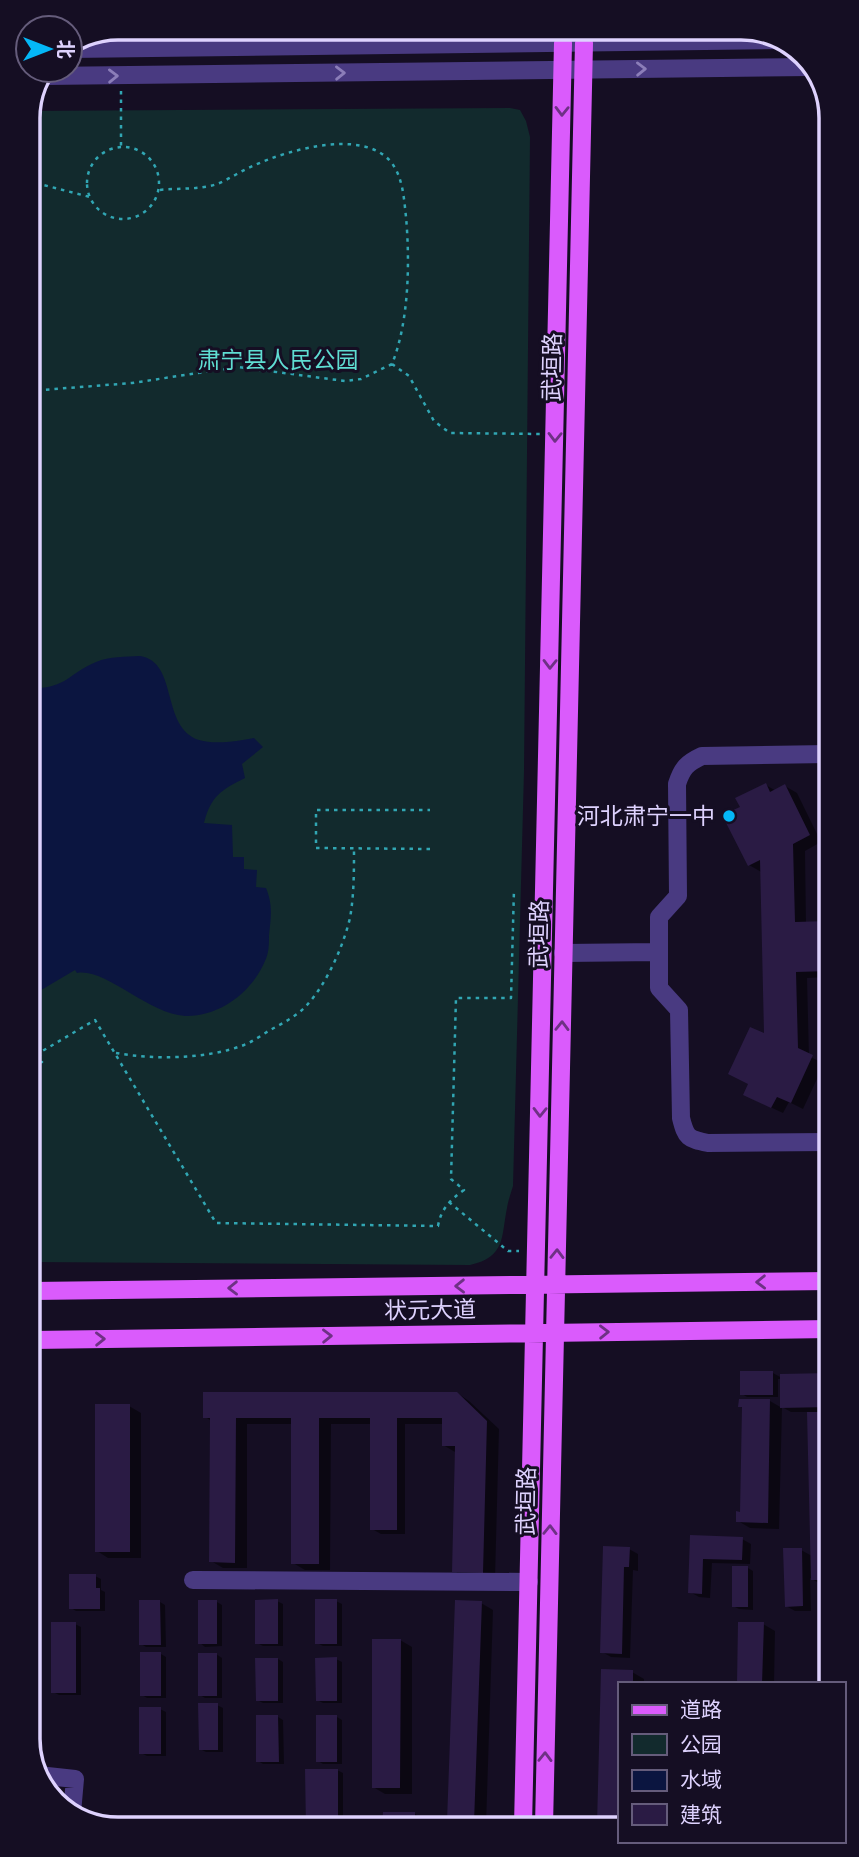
<svg xmlns="http://www.w3.org/2000/svg" width="859" height="1857" font-family="'Fira Sans Condensed','Noto Sans SC',sans-serif">
	<style>
		.green { fill: #122a2d }
		.water { fill: #0b1540 }
		.shadow { fill: #0007 }
		.building { fill: #2a1b44 }
		.lines { fill: none; stroke-linecap: round; stroke-linejoin: round }
		.path { stroke: #31a6b3; stroke-width: 2.5; stroke-dasharray: 3.5 5; stroke-linecap: butt }
		.minor { stroke: #493a81; stroke-width: 18 }
		.major { stroke: #da5bfc; stroke-width: 18 }
		.oneway { stroke: #8c7eb9 }
		.oneway2 { stroke: #6e3185 }
		.poi-dot { fill: #04b7f7; stroke: #150e23; stroke-width: 2.5 }
		.labels { text-anchor: middle; stroke-width: 6; stroke-linejoin: round; paint-order: stroke }
		.park-label { font-size: 23px; fill: #5fddd2; stroke: #150e23 }
		.street-label { font-size: 23px; fill: #ded2fe; stroke: #150e23 }
		.poi-label { font-size: 23px; fill: #ded2fe; stroke: #150e23; text-anchor: end }
		.rim { fill: none; stroke: #ded2fe; stroke-width: 3.5 }
	</style>
	<rect width="100%" height="100%" fill="#150e23"/>
	<path class="green" d="M510,108L520,110L526,121L530,137L524,771L513,1186C511,1193 508,1201 507,1208C501,1237 506,1257 470,1265L31,1262L28,113L29,111Z"/>
	<path class="water" d="M140,656C179,662 160,727 199,740C215,745 238,741 254,738L263,747L242,764L245,778C221,790 211,796 204,823L232,825L233,857H244V869L257,870L256,887L266,888C273,905 271,917 269,935C269,944 269,953 265,961C252,992 220,1017 185,1016C148,1014 106,968 77,973L75,970L31,996L30,688C67,689 67,674 96,662C110,656 125,657 140,656Z"/>
	<path class="shadow" d="M766,785L776,791L785,786L797,793L821,842L805,851L806,924L829,923V977L807,978L809,1056L824,1064L803,1109L789,1102L783,1113L757,1101L766,1036L763,873L749,865L742,808Z
		M742,1373H773L782,1378L830,1375L831,1586H824L810,1578L811,1611H795L786,1606L801,1550L812,1556L808,1412H791L782,1407V1379H778V1397H747L742,1394Z
		M457,1393L469,1401L499,1429L495,1579L466,1578L454,1571L455,1452L443,1445L444,1424H405V1534H381L372,1529V1424H331L330,1570H305L293,1563V1424H247V1568H223L211,1561L212,1421L205,1417Z
		M740,1401H770L782,1408L779,1529L750,1528L738,1521L741,1513L743,1408L740,1406Z
		M129,1406L141,1413V1558H108L97,1551Z
		M32,1503L37,1506V1541H32Z
		M692,1537L742,1539L751,1544L750,1564L712,1563L710,1598L699,1597L690,1592Z
		M605,1548L629,1549L638,1554V1571L633,1570L630,1658L611,1657L602,1652Z
		M32,1553L36,1555V1592H32Z
		M748,1568L753,1571V1610L739,1609L733,1606Z
		M95,1576L101,1579V1590L105,1592V1611H76L71,1608Z
		M277,1601L283,1604V1646H263L257,1643Z
		M336,1601L342,1604V1646H323L317,1643Z
		M160,1602L165,1605L166,1647H146L141,1644Z
		M217,1602L222,1605V1646L205,1647L200,1643Z
		M481,1603L493,1610L486,1826H458L449,1821Z
		M75,1624L81,1627V1695H59L53,1692Z
		M763,1624L775,1631L774,1684H739Z
		M400,1640L412,1647V1794H385L373,1787Z
		M161,1654L166,1657V1698H147L142,1695Z
		M216,1654L222,1658V1698H205L200,1695Z
		M278,1659L283,1662V1703H263L257,1700Z
		M336,1659L342,1662V1703H323L317,1700Z
		M603,1671L632,1672L644,1679V1684H619V1825H599Z
		M217,1705L223,1708V1752H206L200,1749Z
		M160,1709L166,1712V1756H147L141,1753Z
		M278,1717L283,1720L284,1764H263L258,1761Z
		M337,1717L342,1720V1764H323L318,1761Z
		M307,1770H337L343,1773V1827H307Z
		M415,1814L423,1819V1827H384Z"/>
	<path class="building" d="M766,783L770,792L785,784L810,835L793,844L795,922L829,921V971L796,972L798,1048L813,1055L791,1103L777,1097L771,1108L743,1095L748,1084L728,1074L750,1027L764,1033L760,860L748,866L722,815L740,807L735,798Z
		M740,1371H773V1395H740Z
		M830,1373V1407L780,1408V1374Z
		M203,1392H457L487,1421L483,1573L452,1572L455,1446H442V1418H397V1530H370V1418H319V1564H291V1418H236L235,1563L209,1562L210,1418H203Z
		M739,1399H770L768,1523L736,1522V1511L740,1512L742,1407H738Z
		M95,1404H130V1552H95Z
		M807,1412H830L831,1580H811Z
		M690,1535L743,1537L742,1560L703,1559L702,1594L688,1593Z
		M603,1546L630,1547L629,1567H624L622,1654L600,1653Z
		M783,1548H802L803,1606L785,1607Z
		M732,1566H748V1607H732Z
		M69,1574H96V1588H100V1609H69Z
		M278,1599V1644H255V1600Z
		M315,1599H337V1644H315Z
		M139,1600H160L161,1645H139Z
		M198,1600H217V1644H198Z
		M455,1600L482,1601L474,1823L447,1822Z
		M51,1622H76V1693H51Z
		M738,1622H764L762,1684H737Z
		M372,1639H401L400,1788H372Z
		M140,1652H161V1696H140Z
		M198,1653H217V1696H198Z
		M337,1657V1701H316L315,1658Z
		M255,1658H278V1701H256Z
		M601,1669L633,1670V1684H619V1825H597Z
		M198,1703H218V1750H199Z
		M139,1707H161V1754H139Z
		M256,1715H278L279,1762H256Z
		M316,1715H337V1762H316Z
		M305,1769H338V1827H306Z
		M383,1812H415V1827H382Z"/>
	<g class="lines">
		<path class="path" d="M121,91V147
			M87 183a36 36 0 1 1 72 0a36 36 0 1 1-72 0Z
			M28,181L90,197
			M392,364L409,376L434,421L450,433L540,434
			M29,391L132,383L238,367L345,381L361,379L392,364C409,322 410,262 406,217C404,199 403,177 391,162C363,128 288,150 255,165C242,170 230,179 217,184C199,190 177,188 159,190
			M430,849L316,848V810H430
			M116,1053C155,1060 207,1059 244,1045C254,1041 263,1034 272,1029C285,1022 298,1015 307,1005C327,983 343,947 350,918C354,895 354,872 354,849
			M31,1064L42,1062L39,1053L95,1020L216,1223L438,1226C441,1209 450,1200 464,1190L451,1179L456,998H511L514,889
			M449,1202L508,1251H519"/>
		<path class="minor" d="M70,49L780,40
			M45,76L811,67
			M828,754L702,756C687,763 682,768 677,784L678,896L659,917V988L679,1010L681,1118C686,1138 688,1139 708,1143L829,1142
			M563,953L659,952
			M193,1580L529,1582
			M38,1775L75,1779L72,1813"/>
		<path class="major" d="M32,1291L830,1281
			M32,1340L830,1329
			M523,1826L563,43
			M544,1826L584,43"/>
	</g>
	<defs><path id="oneway-chevron" d="M-2-3.5L2.5 0L-2 3.5" fill="none" stroke-width="1.6" stroke-linecap="round" stroke-linejoin="round" transform="scale(1.75)"/></defs>
	<g class="oneway">
		<use href="#oneway-chevron" transform="translate(641 69) rotate(-1)"/>
		<use href="#oneway-chevron" transform="translate(340 73) rotate(-1)"/>
		<use href="#oneway-chevron" transform="translate(113 76) rotate(-1)"/>
	</g>
	<g class="oneway2">
		<use href="#oneway-chevron" transform="translate(562 111) rotate(91)"/>
		<use href="#oneway-chevron" transform="translate(555 437) rotate(91)"/>
		<use href="#oneway-chevron" transform="translate(550 664) rotate(91)"/>
		<use href="#oneway-chevron" transform="translate(562 1026) rotate(-89)"/>
		<use href="#oneway-chevron" transform="translate(540 1112) rotate(91)"/>
		<use href="#oneway-chevron" transform="translate(557 1254) rotate(-89)"/>
		<use href="#oneway-chevron" transform="translate(761 1282) rotate(179)"/>
		<use href="#oneway-chevron" transform="translate(460 1286) rotate(179)"/>
		<use href="#oneway-chevron" transform="translate(233 1288) rotate(179)"/>
		<use href="#oneway-chevron" transform="translate(604 1332) rotate(-1)"/>
		<use href="#oneway-chevron" transform="translate(327 1336) rotate(-1)"/>
		<use href="#oneway-chevron" transform="translate(100 1339) rotate(-1)"/>
		<use href="#oneway-chevron" transform="translate(550 1530) rotate(-89)"/>
		<use href="#oneway-chevron" transform="translate(545 1757) rotate(-89)"/>
	</g>
	<circle class="poi-dot" cx="729" cy="816" r="7"/>
	<g class="labels">
		<g class="park-label">
			<text x="278" y="368">肃宁县人民公园</text>
		</g>
		<g class="street-label">
			<text transform="translate(552 367) rotate(-89)" y="8">武垣路</text>
			<text transform="translate(539 934) rotate(-89)" y="8">武垣路</text>
			<text transform="translate(430 1310) rotate(-1)" y="8">状元大道</text>
			<text transform="translate(526 1501) rotate(-89)" y="8">武垣路</text>
		</g>
		<g class="poi-label">
			<text x="715" y="824">河北肃宁一中</text>
		</g>
	</g>
	<path d="M0 0H859V1857H0ZM118 40H741A78 78 0 0 1 819 118V1739A78 78 0 0 1 741 1817H118A78 78 0 0 1 40 1739V118A78 78 0 0 1 118 40Z" fill="#150e23" fill-rule="evenodd"/>
	<path class="rim" d="M118 40H741A78 78 0 0 1 819 118V1739A78 78 0 0 1 741 1817H118A78 78 0 0 1 40 1739V118A78 78 0 0 1 118 40Z"/>
	<rect x="618" y="1682" width="228" height="161" fill="#150e23" stroke="#655c7b" stroke-width="2"/>
	<rect x="632" y="1705" width="35" height="10" fill="#da5bfc" stroke="#655c7b" stroke-width="2"/>
	<text x="680" y="1717" font-size="21" fill="#ded2fe">道路</text>
	<rect x="632" y="1734" width="35" height="21" fill="#122a2d" stroke="#655c7b" stroke-width="2"/>
	<text x="680" y="1752" font-size="21" fill="#ded2fe">公园</text>
	<rect x="632" y="1770" width="35" height="21" fill="#0b1540" stroke="#655c7b" stroke-width="2"/>
	<text x="680" y="1787" font-size="21" fill="#ded2fe">水域</text>
	<rect x="632" y="1804" width="35" height="21" fill="#2a1b44" stroke="#655c7b" stroke-width="2"/>
	<text x="680" y="1822" font-size="21" fill="#ded2fe">建筑</text>
	<g transform="translate(49 49) rotate(90)"><circle r="33" fill="#150e23" stroke="#655c7b" stroke-width="2"/>
	<path d="M0-5L12 26L0 18L-12 26Z" fill="#04b7f7"/>
	<text y="-10" font-size="19" font-weight="bold" text-anchor="middle" fill="#ded2fe">北</text>
	</g>
</svg>
